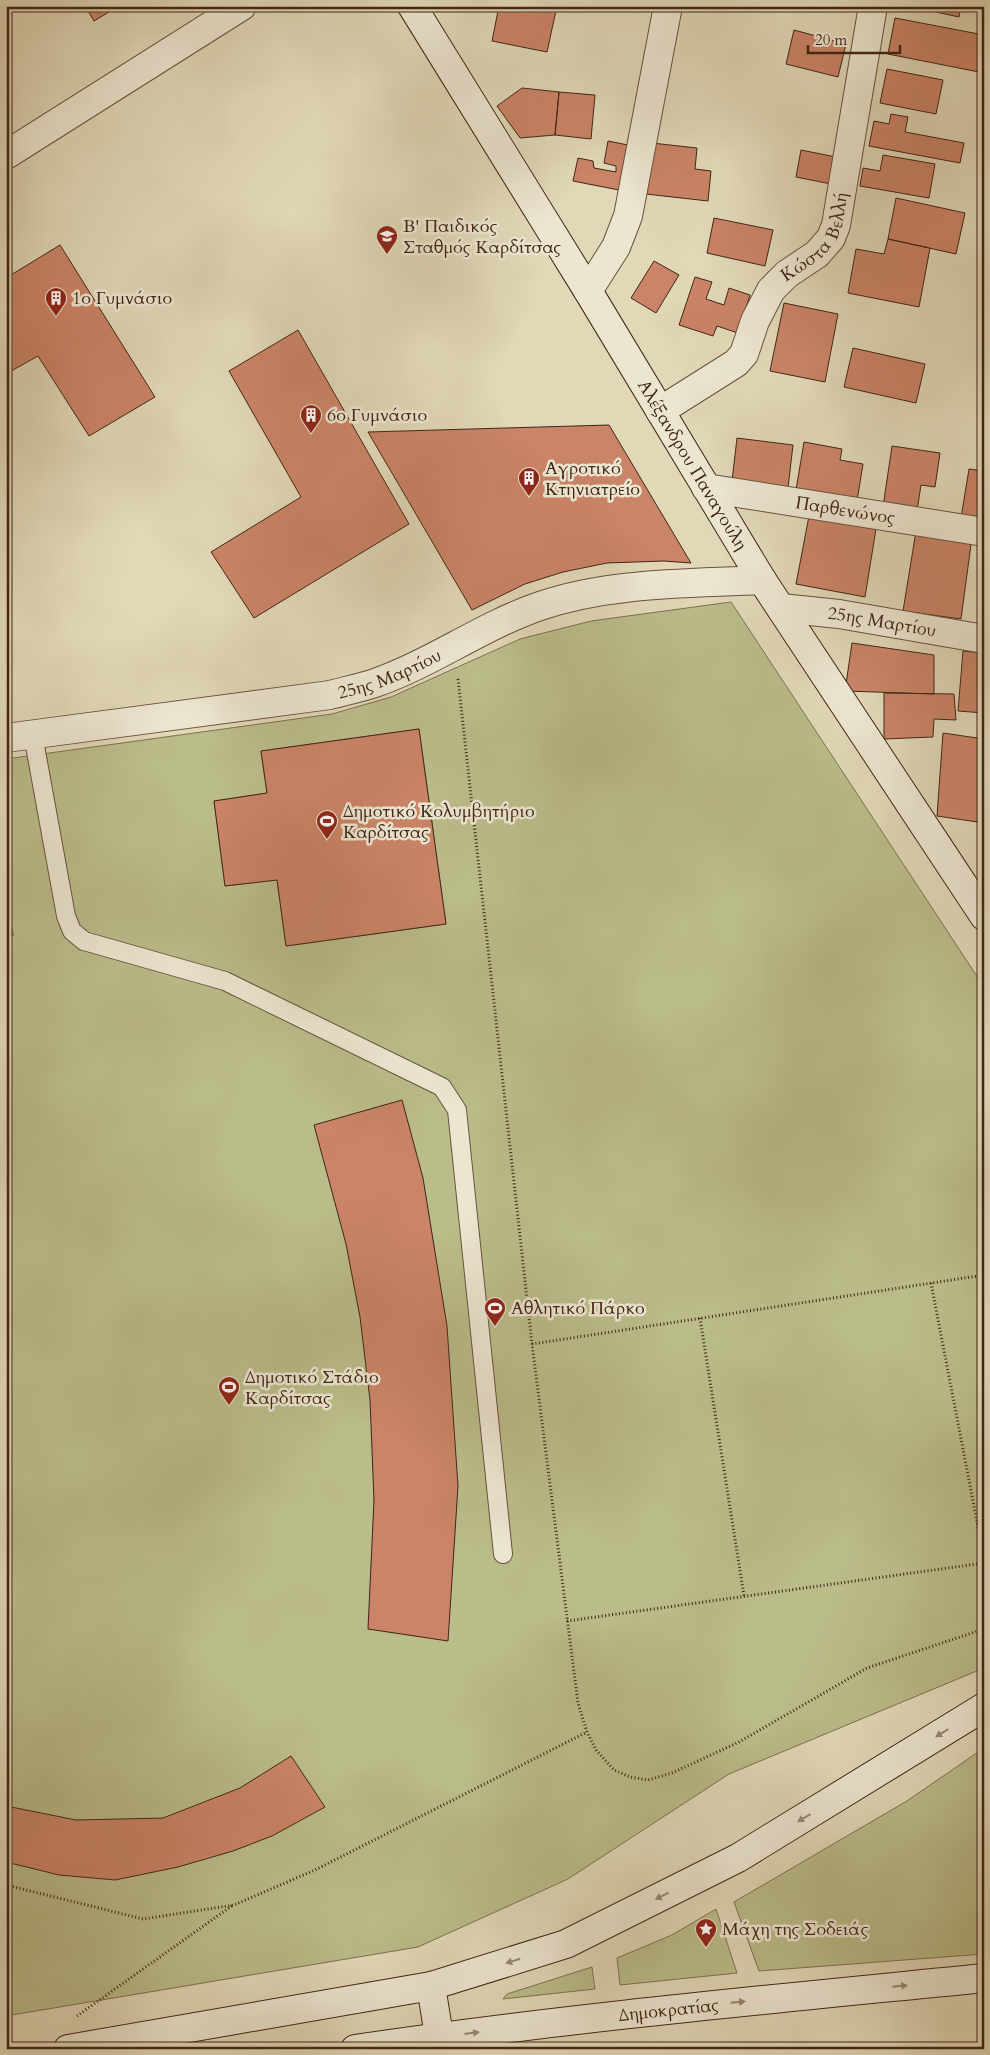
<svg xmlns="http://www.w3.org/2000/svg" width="990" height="2055" font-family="Cardo,serif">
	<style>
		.green { fill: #babc8a; stroke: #7e7050; fill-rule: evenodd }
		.building { fill: #ca8467; stroke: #412515 }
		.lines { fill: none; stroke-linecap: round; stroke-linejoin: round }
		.lane-casing { stroke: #69523e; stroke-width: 20 }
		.street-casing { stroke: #69523e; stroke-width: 30 }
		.secondary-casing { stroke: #412515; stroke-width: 30 }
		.path { stroke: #412515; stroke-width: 3; stroke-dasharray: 1 2.5; stroke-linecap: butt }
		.lane { stroke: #ece6d1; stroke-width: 18 }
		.street { stroke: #ece6d1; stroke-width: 28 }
		.secondary { stroke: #ece6d1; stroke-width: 28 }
		.oneway { fill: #968673 }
		.labels { text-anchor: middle; stroke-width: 5; stroke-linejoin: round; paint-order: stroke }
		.poi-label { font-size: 18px; fill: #412515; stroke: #ece6d1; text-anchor: start }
		.street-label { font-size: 18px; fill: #412515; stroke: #ece6d1 }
	</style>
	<rect width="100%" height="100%" fill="#e1d8b8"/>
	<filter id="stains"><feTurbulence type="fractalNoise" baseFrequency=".004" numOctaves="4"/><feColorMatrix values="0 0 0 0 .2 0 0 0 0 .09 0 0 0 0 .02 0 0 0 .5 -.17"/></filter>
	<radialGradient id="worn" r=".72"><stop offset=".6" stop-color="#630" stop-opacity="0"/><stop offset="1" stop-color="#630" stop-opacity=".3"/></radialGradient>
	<path class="green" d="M731,602L984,987V1668L729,1774L568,1879L418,1947L6,2016V937L13,935L6,887V759L332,714L391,697L520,639L591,621ZM419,729L446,924L286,946L277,880L225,886L214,801L267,793L261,751Z
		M984,1748V1954L759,1971L734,1902L907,1801Z
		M716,1909L737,1973L620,1985L617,1958L672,1935Z
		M592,1967L595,1989L503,1999L507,1994Z"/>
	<path class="building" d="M85,6H119L94,21Z
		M499,6H557L547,52L492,41Z
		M917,6H961L959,17L917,8Z
		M895,18L984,35V73L888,54Z
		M794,30L846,44L838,77L786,64Z
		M887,69L943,80L936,114L880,103Z
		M522,88L559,92L555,135L520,138L497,106Z
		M559,92L595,95L591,139L555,135Z
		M891,114L908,117L905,132L964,143L960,163L869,146L874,121L889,124Z
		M608,141L638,147L629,192L573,181L578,158L593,161L594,168L616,172V166L604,163Z
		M652,143L697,148L695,169L711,171L708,201L646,194Z
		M801,150L836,157L831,184L796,177Z
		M883,155L935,164L929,198L860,186L863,168L880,171Z
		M896,198L965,213L956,254L888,239Z
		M714,218L773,230L765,266L707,253Z
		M888,239L930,248L919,307L848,293L856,249L884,254Z
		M60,245L155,397L89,436L38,356L6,374V278Z
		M654,261L679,275L656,313L631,298Z
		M695,277L712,282L706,299L724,305L729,288L750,295L738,333L717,326L713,336L679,325Z
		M784,303L838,314L825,382L770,371Z
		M298,330L409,524L254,618L211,552L301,497L229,371Z
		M853,348L925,364L916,403L844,387Z
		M609,425L691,563L664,561L607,563L563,572L525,584L472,610L368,432Z
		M737,438L793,445L788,488L732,481Z
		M804,442L842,449L840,460L863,464L857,501L796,490Z
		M892,446L940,453L935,487L921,485L917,511L883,507Z
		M969,469L984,471V506L982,521L961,518Z
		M809,516L876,529L865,597L796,584Z
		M916,531L972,537L961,619L903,611Z
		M852,643L934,655V694L845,691Z
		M963,651L984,653V713L958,711Z
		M884,693L954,694L956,720L934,719L933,737L884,739Z
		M419,729L446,924L286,946L277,880L225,886L214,801L267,793L261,751Z
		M943,733L984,739V823L937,816Z
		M6,887L13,936L6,937Z
		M402,1100L423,1178L447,1326L458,1486L448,1641L368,1629L374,1500L370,1400L360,1317L346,1244L314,1125Z
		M291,1756L325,1807L272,1836L233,1851L178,1867L115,1880L59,1875L6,1862V1806L76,1820L163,1818L240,1788Z"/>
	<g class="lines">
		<g class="lane-casing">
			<path id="lane" d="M33,735L66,916L72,931L84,941L225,981L442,1087L457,1110L503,1554"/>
		</g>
		<g class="street-casing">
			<g id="street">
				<path d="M6,155L242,6"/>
				<path d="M588,291L616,247L628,216L668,6"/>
				<path id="s1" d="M660,411L736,363L744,354L755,321L771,290L787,274L817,254L831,238L836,225L873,6"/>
				<path id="s2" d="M706,488L984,532"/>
				<path id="s3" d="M781,608L839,614L984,639"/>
				<path id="s4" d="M6,738L330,695C345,691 360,688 375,683C432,663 482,626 540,606C611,582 688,584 762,580"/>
			</g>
		</g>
		<g class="secondary-casing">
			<g id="secondary">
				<path id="s5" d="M412,6L588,291L762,580L984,916"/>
				<path d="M431,1986L439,2036"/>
				<path d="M68,2049L431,1986L566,1944L738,1858L984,1707"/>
				<path id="s6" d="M355,2049C564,2018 774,1999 984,1978"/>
			</g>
		</g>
		<path class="path" d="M458,679L532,1344L578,1703L587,1732L596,1750L614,1770L630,1777L648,1780L672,1773L739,1742L867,1668L984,1629
			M931,1283L984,1558
			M700,1318L744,1596
			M532,1344L984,1275
			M567,1621L984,1563
			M6,1885L143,1919L234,1905L315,1870L587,1732
			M77,2016L233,1905"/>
		<use href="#lane" class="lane"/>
		<use href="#street" class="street"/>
		<use href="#secondary" class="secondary"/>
	</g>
	<defs><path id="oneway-solid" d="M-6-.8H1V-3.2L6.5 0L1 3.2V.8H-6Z" transform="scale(1.25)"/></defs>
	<g class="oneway">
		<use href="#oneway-solid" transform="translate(942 1733) rotate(148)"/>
		<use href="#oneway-solid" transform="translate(804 1818) rotate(149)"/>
		<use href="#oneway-solid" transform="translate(662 1896) rotate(153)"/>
		<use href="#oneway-solid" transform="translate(513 1961) rotate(163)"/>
		<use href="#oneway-solid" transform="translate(900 1986) rotate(-6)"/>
		<use href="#oneway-solid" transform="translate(738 2002) rotate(-5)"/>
		<use href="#oneway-solid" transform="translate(472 2033) rotate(-7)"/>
	</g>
	<defs>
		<g id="school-pin" transform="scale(1.125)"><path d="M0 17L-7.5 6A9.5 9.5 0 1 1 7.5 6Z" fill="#8f2418" stroke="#ece6d1"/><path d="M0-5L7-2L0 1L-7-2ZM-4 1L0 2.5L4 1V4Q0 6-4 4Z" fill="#fff"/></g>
		<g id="building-pin" transform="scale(1.125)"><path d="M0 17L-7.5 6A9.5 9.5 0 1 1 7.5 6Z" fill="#8f2418" stroke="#ece6d1"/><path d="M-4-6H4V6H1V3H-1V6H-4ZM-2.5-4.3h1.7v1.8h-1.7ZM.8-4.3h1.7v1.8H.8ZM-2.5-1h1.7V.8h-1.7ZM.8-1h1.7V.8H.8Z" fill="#fff"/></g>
		<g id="stadium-pin" transform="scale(1.125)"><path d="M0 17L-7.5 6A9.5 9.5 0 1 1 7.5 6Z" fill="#8f2418" stroke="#ece6d1"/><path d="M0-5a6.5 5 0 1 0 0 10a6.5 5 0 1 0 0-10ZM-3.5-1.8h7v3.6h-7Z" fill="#fff"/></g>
		<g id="sight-pin" transform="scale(1.125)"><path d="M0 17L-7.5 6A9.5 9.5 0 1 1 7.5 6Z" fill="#8f2418" stroke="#ece6d1"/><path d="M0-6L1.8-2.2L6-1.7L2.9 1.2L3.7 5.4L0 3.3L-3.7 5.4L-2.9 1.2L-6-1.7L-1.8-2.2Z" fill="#fff"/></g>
	</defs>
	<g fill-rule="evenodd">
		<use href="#school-pin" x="387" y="236"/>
		<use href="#building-pin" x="56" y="298"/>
		<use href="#building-pin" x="311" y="415"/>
		<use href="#building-pin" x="529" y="478"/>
		<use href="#stadium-pin" x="327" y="821"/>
		<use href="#stadium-pin" x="495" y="1308"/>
		<use href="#stadium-pin" x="229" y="1387"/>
		<use href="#sight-pin" x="706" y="1929"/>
	</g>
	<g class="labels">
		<g class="poi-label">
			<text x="403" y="232">Β' Παιδικός<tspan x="403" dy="21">Σταθμός Καρδίτσας</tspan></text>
			<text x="72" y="304">1ο Γυμνάσιο</text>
			<text x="327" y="421">6ο Γυμνάσιο</text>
			<text x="545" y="474">Αγροτικό<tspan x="545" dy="21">Κτηνιατρείο</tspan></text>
			<text x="343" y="817">Δημοτικό Κολυμβητήριο<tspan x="343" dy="21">Καρδίτσας</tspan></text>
			<text x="511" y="1314">Αθλητικό Πάρκο</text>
			<text x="245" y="1383">Δημοτικό Στάδιο<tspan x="245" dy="21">Καρδίτσας</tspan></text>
			<text x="722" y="1935">Μάχη της Σοδειάς</text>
		</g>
		<g class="street-label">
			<text dy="6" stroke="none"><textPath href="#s1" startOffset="244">Κώστα Βελλή</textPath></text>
			<text dy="6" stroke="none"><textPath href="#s5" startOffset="538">Αλέξανδρου Παναγούλη</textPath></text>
			<text dy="6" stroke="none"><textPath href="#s2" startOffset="141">Παρθενώνος</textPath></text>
			<text dy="6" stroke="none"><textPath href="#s3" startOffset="102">25ης Μαρτίου</textPath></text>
			<text dy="6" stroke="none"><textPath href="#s4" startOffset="390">25ης Μαρτίου</textPath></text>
			<text dy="6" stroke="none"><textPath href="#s6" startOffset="316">Δημοκρατίας</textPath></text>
		</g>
	</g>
	<rect width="990" height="2055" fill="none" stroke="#e1d8b8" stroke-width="25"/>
	<rect x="8" y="8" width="975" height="2040" fill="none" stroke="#412515" stroke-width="2.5"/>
	<rect x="12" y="12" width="965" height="2030" fill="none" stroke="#412515"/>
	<path d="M808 45v8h92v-8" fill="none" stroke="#412515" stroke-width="2.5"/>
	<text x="815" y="45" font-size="15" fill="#412515" stroke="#ece6d1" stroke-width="4" paint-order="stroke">20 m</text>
	<rect width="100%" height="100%" filter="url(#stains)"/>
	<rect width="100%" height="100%" fill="url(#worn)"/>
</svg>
